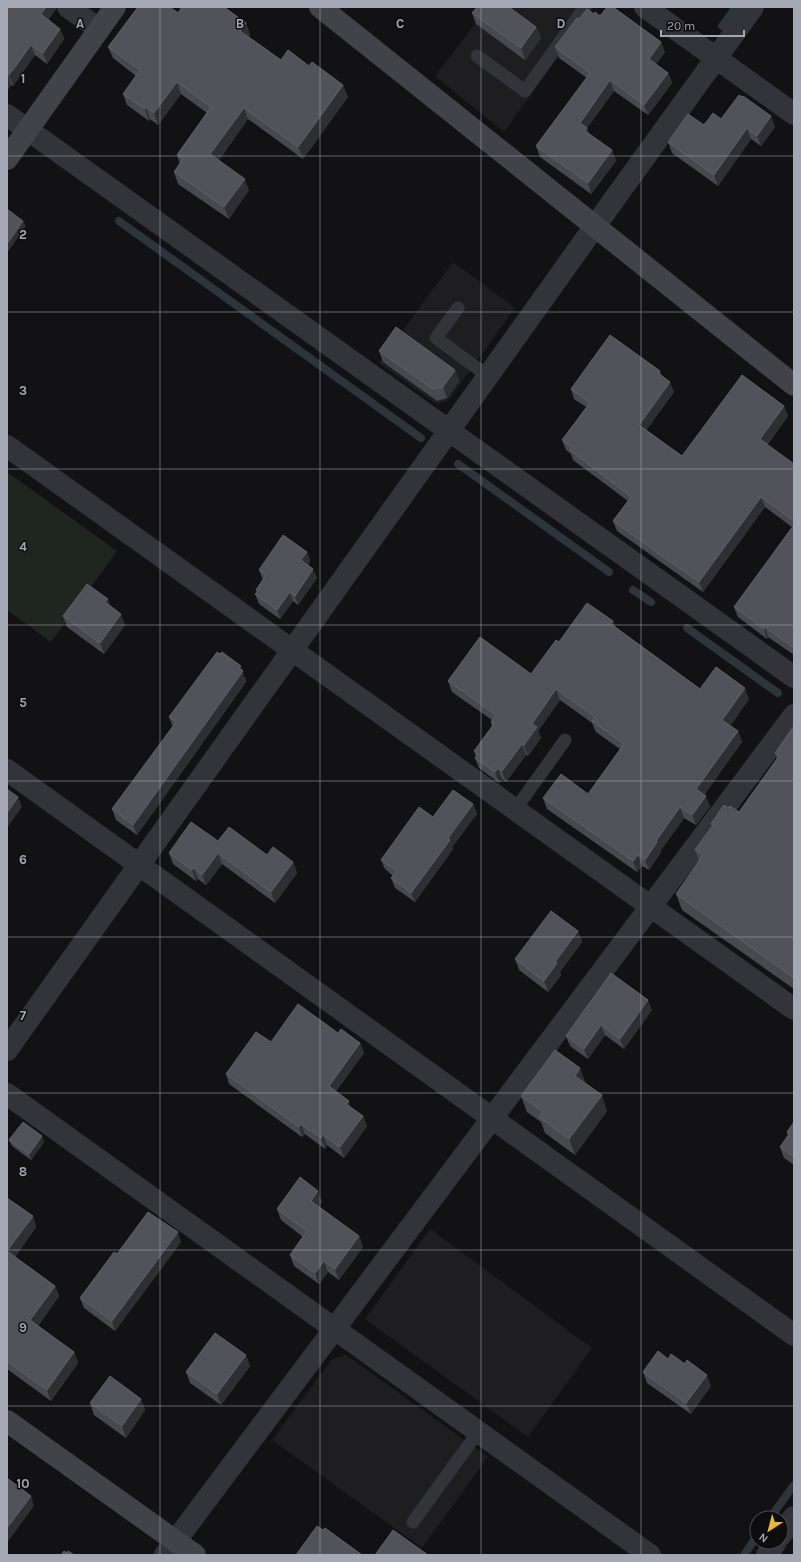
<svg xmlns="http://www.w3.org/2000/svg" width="801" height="1562" font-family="Karla,sans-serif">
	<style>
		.built { fill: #1e1e21 }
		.green { fill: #1f2620 }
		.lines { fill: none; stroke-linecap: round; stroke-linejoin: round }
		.stream { stroke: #2c343c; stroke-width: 8 }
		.lane { stroke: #333439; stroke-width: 13 }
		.street { stroke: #333439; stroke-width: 22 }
		.secondary { stroke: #414348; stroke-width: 22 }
		.wall { fill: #48494f }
		.shaded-wall { fill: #2e2f33 }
		.building { fill: #52535a; stroke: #5f6168 }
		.grid { fill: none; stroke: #a4a8b4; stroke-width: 1; stroke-opacity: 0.55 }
		.grid-label { font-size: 13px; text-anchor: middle; font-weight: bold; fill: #a4a8b4; stroke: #0d0d0f; stroke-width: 3; stroke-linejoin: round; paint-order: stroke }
	</style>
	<rect width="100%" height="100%" fill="#121214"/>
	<path class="built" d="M488,7H594L504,132L435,76Z
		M453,262L515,308L448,401L436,404L379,363Z
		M430,1229L592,1348L528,1437L365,1319Z
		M346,1355L488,1457L422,1548L272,1440L332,1359Z"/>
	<path class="green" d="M7,472L117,551L51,642L7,610Z"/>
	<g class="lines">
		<path class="stream" d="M722,26L736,7
			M119,221L421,438
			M458,464L609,572
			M633,590L651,602
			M687,628L778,693
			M770,1518L794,1485
			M744,1555L757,1536"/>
		<path class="lane" d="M477,56L525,91L585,7
			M458,308L436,338L488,376
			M515,810L565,740
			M413,1522L478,1432"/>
		<path class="street" d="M68,7L99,29
			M645,7L794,114
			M7,115L794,677
			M7,446L794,1009
			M7,770L794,1335
			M7,1050L595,226L753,7
			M7,1094L650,1555
			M781,1535L794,1517
			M165,1555L794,715
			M767,1555L776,1542"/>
		<path class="secondary" d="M320,7L794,385
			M7,159L115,7
			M7,1421L195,1555"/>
	</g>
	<path class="wall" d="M7,7L56,9L48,20L60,29L64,39L47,64L35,55L13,86L11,85L7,91Z
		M182,7H227V9L246,23L250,35L249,37L281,60L309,66L343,85L348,97L303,159L248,119L219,160L249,190L229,219L178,184L174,172L180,164L177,155L207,113L181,94L158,125L150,119L149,121L127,105L123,94L136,76L113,58L108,47L178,13Z
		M472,13L536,27L541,38L525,60L476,24Z
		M594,14L600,16L665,52L656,64L668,73L672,83L648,115L614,91L587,128L589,134L612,150L616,161L591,194L540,157L536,146L587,78L559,58L555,47L579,19Z
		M721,119L775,127L761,146L751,139L718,186L672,153L668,142L704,125Z
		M379,351L455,370L459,381L447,398L437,401L383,362Z
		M660,371L661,375L674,392L646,430L682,456L784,406L788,416L767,445L794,464V655L768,637L767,639L738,617L734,607L792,527L765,507L703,592L617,531L613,521L628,501L573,460L571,454L566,450L562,440L586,407L574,399L571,389Z
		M307,552L310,561L308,565L317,578L298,605L293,601L280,619L259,604L255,594L257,592L256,590L263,580L259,570Z
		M111,606L125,625L104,654L67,627L63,616Z
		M613,621L616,628L700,689L749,699L730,726L738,731L742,742L704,795L710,807L696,825L684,818L661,850V852L649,870L642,866L637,872L547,809L543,798L588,794L620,749L596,732L592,723L560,700L538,731L541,738L528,756L526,755L506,782L502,779L499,783L479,768L475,758L476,757L474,751L492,726L491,722L492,720L452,692L448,681L531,674L559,642Z
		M245,677L246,682L137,835L116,820L112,809L173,727L169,717Z
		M794,726V989L682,910L676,894L699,861L695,850L712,827L711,824L728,808L739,812L777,759L775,753Z
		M473,804L477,814L452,847L453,849L415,902L395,888L391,878L393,876L385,869L381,860L433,817Z
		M218,841L293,862L297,873L275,903L222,864L206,885L198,879L196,881L173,864L169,853Z
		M578,931L582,942L560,972L561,975L548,992L519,970L515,959Z
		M652,1010L624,1049L605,1035L588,1059L570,1046L566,1036Z
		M271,1042L360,1043L364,1053L336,1091L351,1107L363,1116L367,1126L344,1158L327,1145L325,1149L305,1134L302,1137L229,1084L226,1074Z
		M586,1084L607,1111L575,1155L545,1133L541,1122L527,1112L521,1096Z
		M794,1122V1165L784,1158L780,1147L788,1136L787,1132Z
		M9,1140L44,1142L31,1160L12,1146Z
		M7,1198L33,1216L36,1227L15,1257L55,1286L59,1296L38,1326L74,1352L78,1363L51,1401L7,1369Z
		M322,1202L319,1207L359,1236L363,1247L339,1280L328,1272L319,1284L294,1266L290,1255L303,1237L281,1220L277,1209Z
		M181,1242L115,1331L84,1308L80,1298L117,1254Z
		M246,1355L250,1366L221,1405L190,1383L186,1372Z
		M668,1359L711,1386L691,1414L647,1383L643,1372Z
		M141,1399L145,1410L126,1438L94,1415L90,1403Z"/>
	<path class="shaded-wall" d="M46,7H56V9L45,25L41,14Z
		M246,23L250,35L244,42L240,31Z
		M536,27L541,38L525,60L521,48Z
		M60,29L64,39L47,64L43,53Z
		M661,42L665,52L653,69L649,59Z
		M31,45L35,55L13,86L9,75Z
		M668,73L672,83L648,115L644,105Z
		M8,74L11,85L7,91V75Z
		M610,80L614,91L587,128L591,138L589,141L580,123Z
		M177,82L181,94L158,125L154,113Z
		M343,85L348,97L303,159L298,147Z
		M146,107L150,119L149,121L145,109Z
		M244,108L248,119L215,165L210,154Z
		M771,116L775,127L761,146L757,136Z
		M747,128L751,139L718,186L714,175Z
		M612,150L616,161L591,194L588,183Z
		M245,179L249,190L229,219L224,207Z
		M23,221L26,226L7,253V244Z
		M455,370L459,381L447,398L443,387Z
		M670,382L674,392L643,435L639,425Z
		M784,406L788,416L763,449L760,439Z
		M761,497L765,507L703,592L699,582Z
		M307,552L310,561L304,569L301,560Z
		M313,569L317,578L298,605L295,596Z
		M290,592L293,601L280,619L277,610Z
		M108,599L112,610L105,602Z
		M121,614L125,625L104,654L100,643Z
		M613,621L617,632L611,624Z
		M765,627L768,637L767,639L764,629Z
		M241,666L246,682L137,835L133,825Z
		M745,688L749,699L726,731L722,720Z
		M556,689L560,700L538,731L541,738L528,756L524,745L532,724Z
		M738,731L742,742L700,800L696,789Z
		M522,744L526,755L506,782L502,771Z
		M498,768L502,779L499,783L495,772Z
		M706,796L710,807L696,825L692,815Z
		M18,797L22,807L7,828V813Z
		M473,804L477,814L452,847L453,849L415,902L411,893L448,838Z
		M680,807L684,818L661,850V852L649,870L645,860L656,841Z
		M218,853L222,864L206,885L202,875Z
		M638,855L642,866L637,872L633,861Z
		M293,862L297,873L275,903L271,892Z
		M194,868L198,879L196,881L192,870Z
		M578,931L582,942L560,972L561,975L548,992L544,981L555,962Z
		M648,1000L652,1010L624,1049L620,1039Z
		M601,1025L605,1035L588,1059L584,1049Z
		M360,1043L364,1053L332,1096L329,1086Z
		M580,1068L586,1084L575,1076Z
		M602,1095L607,1111L575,1155L569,1139Z
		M349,1101L352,1111L346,1104Z
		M363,1116L367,1126L344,1158L340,1147Z
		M301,1124L305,1134L302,1137L299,1127Z
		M323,1135L327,1145L325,1149L321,1138Z
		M42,1136L44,1142L31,1160L29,1154Z
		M318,1191L322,1202L315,1212L311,1201Z
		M33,1216L36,1227L11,1262L7,1251Z
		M178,1232L181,1242L115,1331L112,1321Z
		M359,1236L363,1247L339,1280L335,1269Z
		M324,1261L328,1272L319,1284L315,1273Z
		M55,1286L59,1296L34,1331L30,1320Z
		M74,1352L78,1363L51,1401L47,1390Z
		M246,1355L250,1366L221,1405L217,1394Z
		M707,1375L711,1386L691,1414L686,1403Z
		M141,1399L145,1410L126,1438L122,1426Z
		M31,1496L34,1506L7,1543V1528Z"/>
	<path class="building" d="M7,7H46L41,14L60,29L43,53L31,45L9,75L8,74L7,75Z
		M138,7H170L178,13L182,7H224L246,23L240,31L281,60L288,50L309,66L312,62L343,85L298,147L244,108L210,154L245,179L224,207L174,172L183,159L177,155L211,107L177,82L154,113L146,107L145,109L123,94L140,70L108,47Z
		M477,7H509L536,27L521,48L472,13Z
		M607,7H613L661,42L649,59L668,73L644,105L610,80L580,123L587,128L585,131L612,150L588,183L536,146L590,73L555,47L577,18L579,19L587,9L594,14L595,12L600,16Z
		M739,95L742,97L743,96L771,116L757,136L747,128L714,175L668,142L688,114L704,125L713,113L721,119Z
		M7,209L23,221L7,244Z
		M396,327L455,370L443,387L433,389L379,351Z
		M610,335L660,371L658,373L670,382L639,425L682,456L742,375L784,406L760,439L794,464V521L761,497L699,582L613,521L631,497L570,450L571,447L562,440L590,403L571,389Z
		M794,525V648L765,627L764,629L734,607Z
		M283,535L307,552L301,560L313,569L295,596L290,592L277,610L255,594L258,591L256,590L266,575L259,570Z
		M87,584L108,599L105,602L121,614L100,643L63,616Z
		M587,603L613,621L611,624L700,689L716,667L745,688L722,720L738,731L696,789L706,796L692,815L680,807L656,841L657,842L645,860L638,855L633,861L543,798L561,774L588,794L624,744L592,721L595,717L556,689L532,724L537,727L524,745L522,744L502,771L498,768L495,772L475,758L478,754L474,751L494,724L491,722L496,715L448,681L480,637L531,674L556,640L559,642Z
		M217,652L220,654L222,652L241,666L239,668L243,671L133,825L112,809L176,722L169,717Z
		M794,726V978L676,894L703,855L695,850L713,825L711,824L724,805L728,808L730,806L739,812L779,756L775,753Z
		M7,789L18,797L7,813Z
		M453,790L473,804L448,838L450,840L411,893L391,878L397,871L381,860L419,807L433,817Z
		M191,822L218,841L229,827L267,855L273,847L293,862L271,892L218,853L202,875L194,868L192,870L169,853Z
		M551,911L578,931L555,962L557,963L544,981L515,959Z
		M611,973L648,1000L620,1039L601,1025L584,1049L566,1036Z
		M298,1004L338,1033L341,1029L360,1043L329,1086L349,1101L346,1104L363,1116L340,1147L323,1135L321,1138L301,1124L299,1127L226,1074L256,1032L271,1042Z
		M555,1050L580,1068L575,1076L602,1095L569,1139L539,1117L543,1112L521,1096Z
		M23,1122L42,1136L29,1154L9,1140Z
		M794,1122V1157L780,1147L789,1134L787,1132Z
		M300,1177L318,1191L311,1201L359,1236L335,1269L324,1261L315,1273L290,1255L307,1231L277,1209Z
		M7,1198L33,1216L7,1251L55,1286L30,1320L74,1352L47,1390L7,1361Z
		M148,1212L178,1232L112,1321L80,1298L114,1252L117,1254Z
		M215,1333L246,1355L217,1394L186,1372Z
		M658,1351L668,1359L671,1354L685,1364L687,1360L707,1375L686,1403L643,1372Z
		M110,1376L141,1399L122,1426L90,1403Z
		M7,1478L31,1496L7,1528Z
		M317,1526L323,1530L325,1528L362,1555H296Z
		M393,1530L428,1555H375Z
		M64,1551L67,1553L68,1551L74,1555H61Z"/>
	<path class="grid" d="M160,7V1555M320,7V1555M481,7V1555M641,7V1555M7,156H794M7,312H794M7,469H794M7,625H794M7,781H794M7,937H794M7,1093H794M7,1250H794M7,1406H794"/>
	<g class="grid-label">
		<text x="80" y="28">A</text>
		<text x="240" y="28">B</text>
		<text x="400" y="28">C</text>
		<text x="561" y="28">D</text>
		<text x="23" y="83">1</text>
		<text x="23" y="239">2</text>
		<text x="23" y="395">3</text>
		<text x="23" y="551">4</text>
		<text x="23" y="707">5</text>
		<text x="23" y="864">6</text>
		<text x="23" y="1020">7</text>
		<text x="23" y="1176">8</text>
		<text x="23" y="1332">9</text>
		<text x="23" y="1488">10</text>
	</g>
	<rect width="801" height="1562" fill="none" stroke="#a4a8b4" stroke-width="16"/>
	<g transform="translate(769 1530) rotate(216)"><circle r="19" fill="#0d0d0f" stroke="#494b51"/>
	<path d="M0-3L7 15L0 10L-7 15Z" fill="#ebb633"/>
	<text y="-6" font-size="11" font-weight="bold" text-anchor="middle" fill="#a4a8b4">N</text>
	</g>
	<path d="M661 30v6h83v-6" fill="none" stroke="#a4a8b4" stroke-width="2"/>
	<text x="667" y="30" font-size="12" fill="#a4a8b4" stroke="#0d0d0f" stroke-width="3" paint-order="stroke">20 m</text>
</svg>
